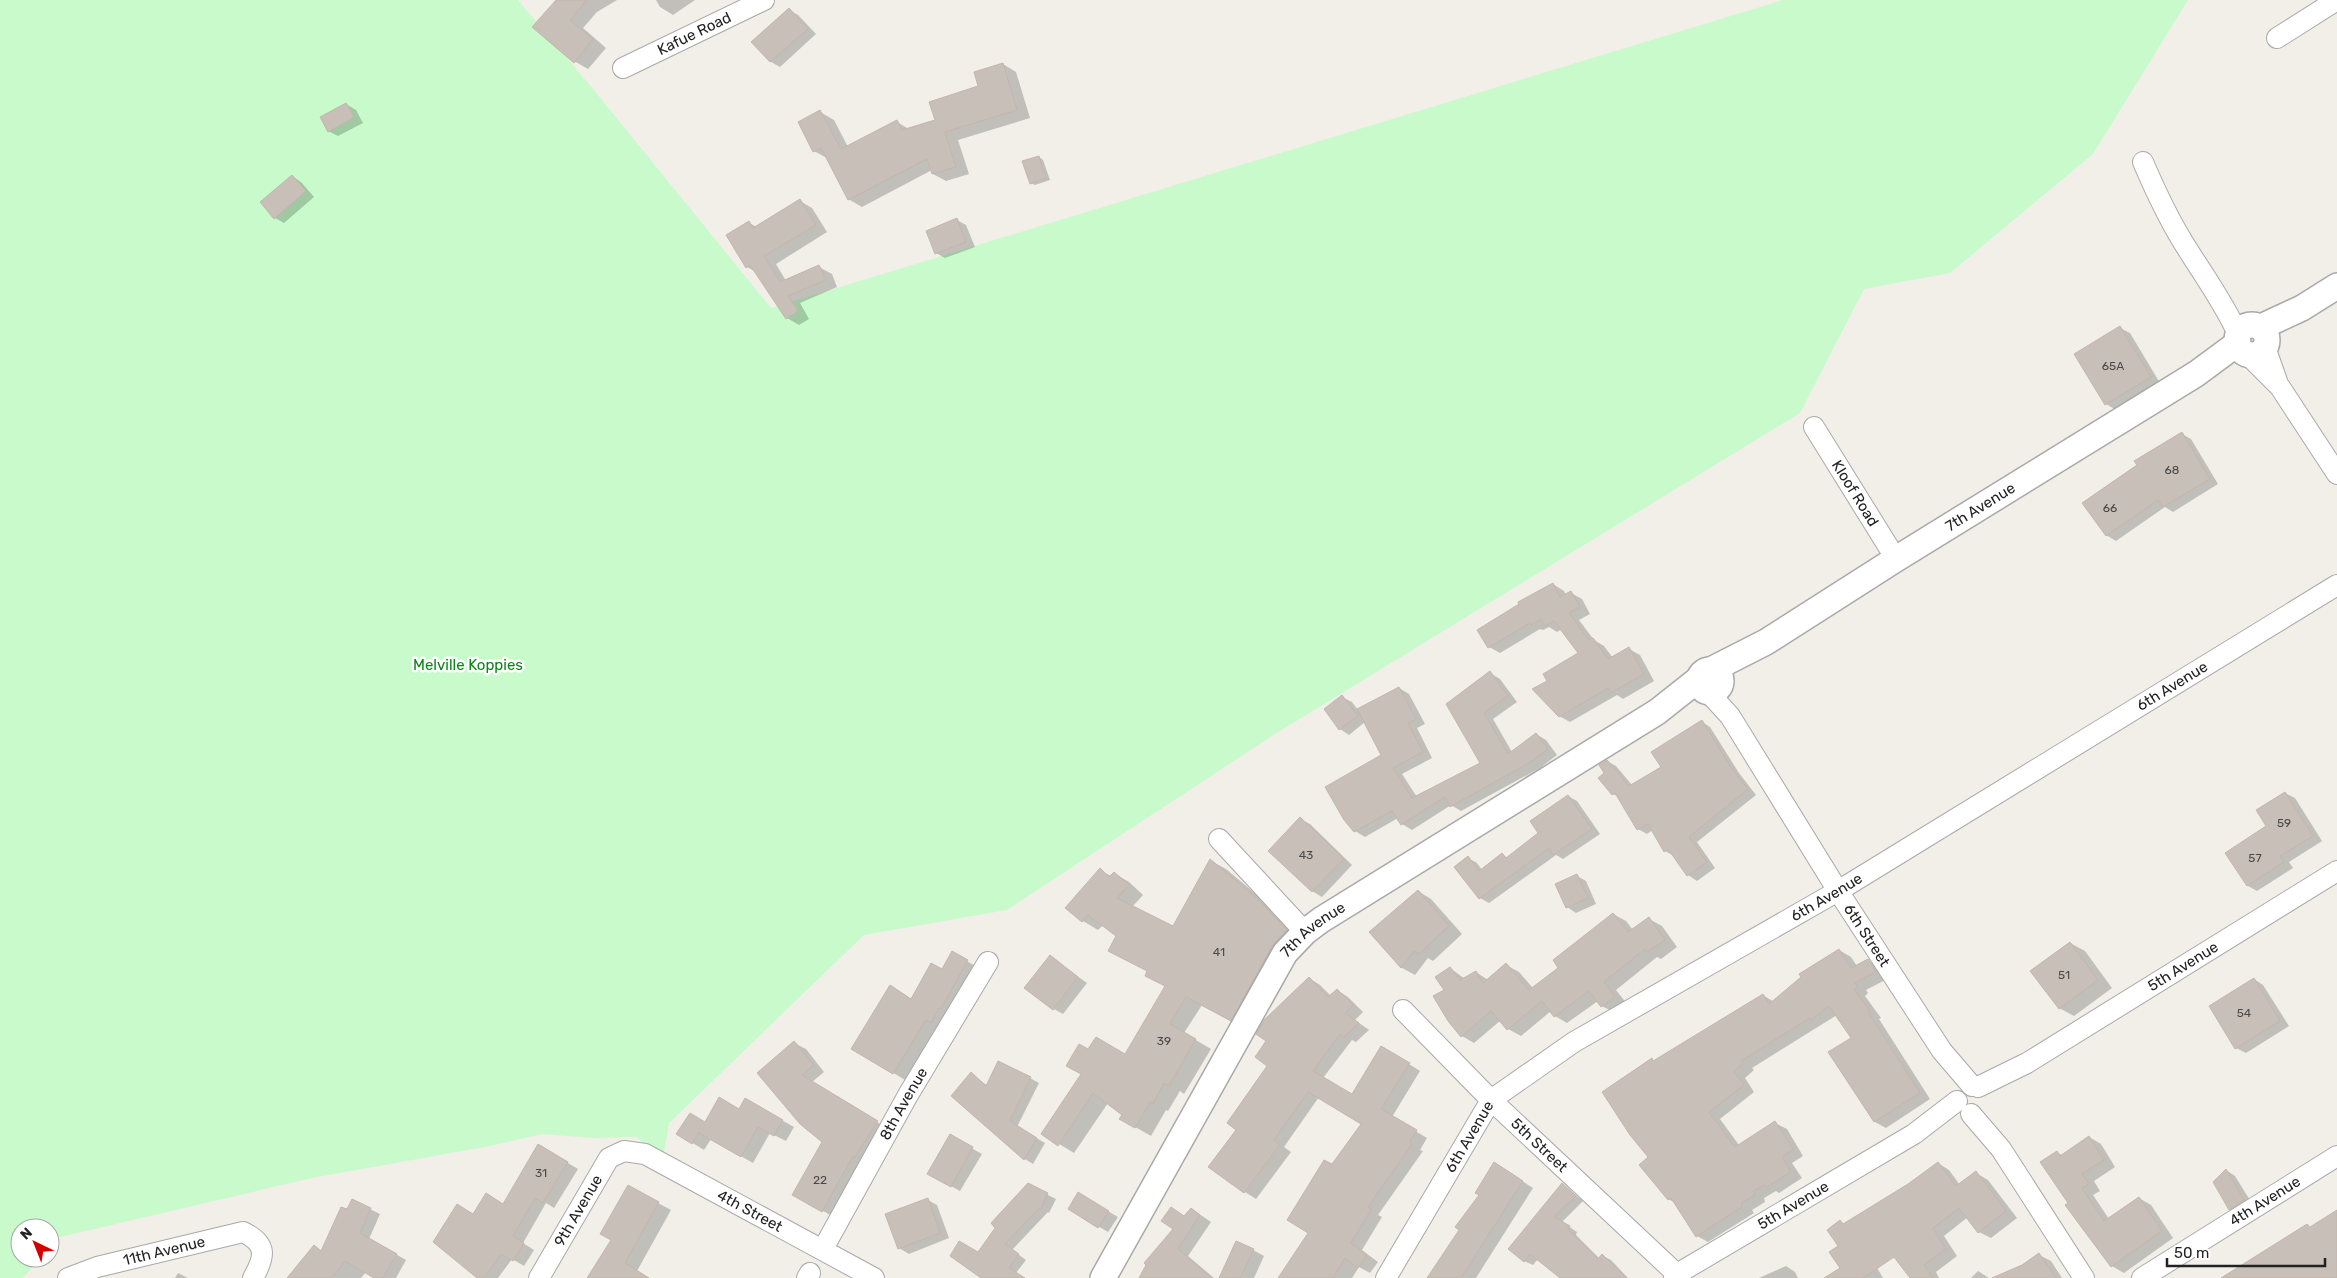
<svg xmlns="http://www.w3.org/2000/svg" width="2337" height="1278" font-family="Rubik,sans-serif">
	<style>
		.park { fill: #c8facc }
		.shadow { fill: #0003 }
		.building { fill: #c7bfb8; stroke: #c4b6ab }
		.lines { fill: none; stroke-linecap: round; stroke-linejoin: round }
		.minor-casing { stroke: #a9a9a9; stroke-width: 22 }
		.tertiary-casing { stroke: #a9a9a9; stroke-width: 28 }
		.minor { stroke: #fff; stroke-width: 20 }
		.tertiary { stroke: #fff; stroke-width: 25 }
		.labels { text-anchor: middle; stroke-width: 5; stroke-linejoin: round; paint-order: stroke }
		.number-label { font-size: 12px; fill: #4b4948 }
		.street-label { font-size: 15px; fill: #222; stroke: #fff }
		.park-label { font-size: 15px; fill: #0c8416; stroke: #fff }
	</style>
	<rect width="100%" height="100%" fill="#f2efe9"/>
	<path class="park" d="M0,0H518L593,89L771,308L1783,0H2188L2093,154L1950,273L1864,289L1800,413L1275,734L1007,910L864,935L669,1123L663,1158L636,1137L594,1138L542,1134L490,1146L312,1178L56,1238L50,1245V1228H20V1258H40L23,1278H0Z"/>
	<path class="shadow" d="M557,0H617L597,12L583,28L606,48L588,69L574,61Z
		M656,0H695L673,15L660,7Z
		M789,10L798,15L816,34L780,67L771,62L753,42Z
		M1003,64L1016,72L1030,118L958,140L969,174L946,181L933,174L932,170L862,207L848,199L827,158L814,151L820,112L834,120L848,147L897,122L909,129L936,121L980,87Z
		M346,104L356,110L363,123L338,136L328,131Z
		M1039,157L1043,160L1050,180L1035,185L1031,183Z
		M292,176L301,182L314,197L284,223L275,218Z
		M800,201L812,208L827,232L776,264L786,281L819,267L832,274L837,287L800,303L809,319L799,325L787,318L756,272L747,267L749,223L757,227Z
		M957,220L966,225L975,247L945,258L936,253Z
		M2120,328L2130,333L2160,383L2116,410L2106,404L2076,355Z
		M2182,434L2191,439L2218,484L2173,512L2165,507L2116,541L2106,535Z
		M1553,584L1564,591L1566,595L1571,593L1582,599L1590,614L1579,620L1594,640L1604,646L1613,658L1629,649L1640,655L1654,681L1623,699L1617,695L1570,722L1559,716L1549,681L1580,653L1562,629L1557,632L1549,627L1543,630L1540,629L1500,653L1489,647Z
		M1490,673L1500,679L1517,702L1493,719L1512,752L1536,734L1546,740L1557,755L1540,768L1461,811L1451,805L1412,830L1402,824L1398,818L1365,837L1355,831L1383,755L1365,722L1349,735L1340,729L1342,697L1352,702L1358,710L1399,688L1409,694L1425,724L1417,728L1432,758L1402,774L1417,797L1482,763L1448,705Z
		M1702,722L1710,727L1739,773L1756,795L1697,842L1715,868L1697,881L1688,875L1674,856L1665,851L1653,830L1647,834L1638,829L1620,798L1613,794L1605,773L1607,761L1616,766L1632,785L1662,767Z
		M2285,793L2295,798L2322,841L2289,862L2293,868L2257,891L2248,886L2227,853L2268,827Z
		M1568,796L1577,801L1600,834L1563,859L1556,855L1489,903L1480,898L1468,858L1477,863L1482,870L1503,855L1508,858L1540,833Z
		M1300,819L1310,824L1352,865L1322,897L1312,891Z
		M1211,861L1226,869L1275,910L1302,939L1246,1029L1202,1005L1184,1033L1211,1049L1184,1094L1180,1091L1168,1111L1166,1110L1151,1136L1121,1119L1123,1115L1108,1103L1074,1153L1043,1134L1082,1074L1089,1051L1126,1055L1166,986L1149,971L1117,936L1103,925L1098,930L1083,921L1067,908L1100,870L1111,876L1114,873L1129,882L1143,895L1132,907L1173,928Z
		M1577,876L1586,881L1596,904L1576,913L1567,907Z
		M1418,891L1431,899L1462,934L1433,961L1428,958L1415,975L1402,968L1371,932Z
		M1613,914L1626,921L1633,930L1649,919L1662,926L1677,947L1661,959L1657,957L1616,990L1627,1004L1615,1013L1602,1006L1598,1001L1567,1023L1555,1016L1551,1011L1521,1036L1508,1029L1501,1020L1474,1043L1462,1036L1446,990L1450,968L1465,979L1476,972L1488,980L1506,965L1519,972L1533,988L1560,968Z
		M2070,943L2085,951L2112,988L2074,1016L2059,1008Z
		M1839,950L1851,957L1857,966L1868,961L1880,967L1887,979L1866,990L1868,993L1865,996L1881,1018L1879,1019L1930,1099L1886,1128L1875,1122L1853,1038L1837,1015L1752,1068L1754,1070L1745,1078L1754,1092L1720,1119L1739,1145L1775,1123L1787,1129L1803,1156L1792,1163L1802,1178L1779,1193L1776,1191L1764,1198L1765,1202L1752,1210L1754,1213L1708,1242L1697,1236L1677,1204L1668,1199L1650,1157L1652,1060L1655,1062L1763,995L1774,1002Z
		M952,953L979,968L943,1028L938,1025L905,1080L853,1048L891,986L912,1000L942,971Z
		M1050,957L1087,983L1063,1014L1054,1009Z
		M1309,978L1320,985L1331,996L1337,990L1348,997L1363,1012L1355,1020L1369,1030L1356,1042L1352,1040L1323,1078L1352,1095L1382,1047L1420,1071L1392,1117L1427,1138L1420,1150L1423,1151L1378,1215L1382,1217L1362,1250L1378,1262L1370,1273L1359,1267L1352,1278H1280L1310,1232L1332,1166L1363,1123L1319,1097L1284,1147L1291,1152L1256,1199L1245,1192L1237,1130Z
		M2254,979L2263,985L2289,1026L2246,1053L2236,1048Z
		M794,1043L806,1049L824,1072L812,1082L888,1129L834,1217L794,1195L824,1141L801,1123Z
		M971,1074L988,1086L1030,1078L1039,1083L1017,1127L1045,1143L1033,1164L1025,1159L953,1096Z
		M746,1100L794,1127L786,1141L770,1133L753,1163L711,1139L704,1150L678,1134L740,1110Z
		M950,1136L982,1154L960,1191L929,1174Z
		M2089,1137L2101,1144L2115,1167L2094,1181L2100,1191L2093,1195L2109,1219L2139,1198L2151,1205L2173,1238L2124,1273L2112,1266L2069,1204L2057,1152L2063,1156Z
		M539,1146L578,1169L554,1208L546,1203L523,1243L534,1250L524,1266L512,1259L498,1278H479L474,1215L503,1205Z
		M1938,1163L1949,1170L1960,1185L1976,1173L1988,1180L2017,1218L1991,1238L1979,1232L1968,1217L1944,1236L1957,1256L1936,1272L1939,1278H1912L1909,1185Z
		M1505,1170L1533,1188L1476,1278H1429L1460,1230Z
		M2226,1170L2235,1176L2253,1205L2239,1214L2230,1209Z
		M1028,1185L1056,1199L1049,1213L1048,1212L1012,1250L1026,1260L1016,1273L1024,1278H983L978,1253Z
		M1563,1185L1583,1201L1562,1222L1577,1232L1576,1235L1600,1259L1603,1256L1611,1260L1628,1278H1563L1538,1259L1533,1265L1524,1261Z
		M628,1187L671,1210L637,1271L648,1278H589L612,1240Z
		M1078,1194L1118,1217L1108,1232L1069,1209Z
		M928,1200L937,1205L949,1238L909,1254L899,1248Z
		M353,1201L380,1214L369,1239L406,1260L396,1278H377L366,1272L361,1278H289L314,1247L322,1251Z
		M1192,1209L1211,1222L1188,1256L1214,1278H1140Z
		M1840,1222L1856,1232L1883,1278H1827L1842,1268Z
		M1253,1250L1264,1256L1254,1278H1220Z
		M2039,1255L2051,1261L2062,1278H1994L2023,1266Z
		M1786,1266L1795,1272L1798,1278H1759Z
		M1978,1271L1989,1278H1971Z
		M178,1273L188,1278H175Z"/>
	<path class="building" d="M556,0H587L570,20L593,39L574,63L532,27Z
		M789,8L808,29L770,62L751,42Z
		M1003,63L1017,110L945,132L956,167L932,174L927,159L848,200L821,148L813,152L798,122L820,110L841,149L897,120L902,130L935,120L929,102L978,86L974,72Z
		M346,103L354,117L328,132L320,117Z
		M1039,156L1046,178L1030,184L1022,161Z
		M292,175L306,191L274,219L260,202Z
		M800,199L816,225L764,256L780,282L819,265L826,280L788,296L798,311L786,319L750,265L746,268L726,235L749,221L753,228Z
		M957,218L966,242L935,254L926,231Z
		M2120,326L2151,377L2105,405L2074,354Z
		M2182,432L2210,479L2163,507L2158,500L2106,536L2082,503L2137,465L2134,461Z
		M1553,583L1560,597L1571,591L1580,607L1569,613L1589,640L1593,638L1608,659L1629,647L1644,674L1611,693L1608,688L1559,717L1532,689L1547,681L1543,674L1578,653L1554,621L1545,626L1541,619L1531,625L1530,623L1488,648L1477,630L1519,604L1518,602Z
		M1490,671L1508,696L1484,713L1508,754L1536,733L1548,749L1529,763L1450,807L1445,797L1401,825L1392,811L1354,832L1344,820L1325,787L1381,755L1357,709L1399,687L1416,719L1408,723L1423,752L1393,768L1412,798L1480,763L1446,704Z
		M1342,695L1358,716L1339,730L1324,709Z
		M1702,720L1730,766L1748,789L1689,837L1707,862L1687,876L1668,849L1664,852L1648,824L1637,830L1615,793L1612,795L1598,778L1604,773L1599,765L1607,760L1629,786L1661,767L1651,752Z
		M2285,792L2313,836L2280,856L2284,862L2247,886L2225,853L2266,826L2256,810Z
		M1568,795L1592,829L1553,855L1549,848L1479,899L1454,867L1468,856L1479,871L1502,853L1506,858L1538,833L1530,821Z
		M1300,817L1344,859L1312,892L1268,851Z
		M1210,859L1259,900L1287,930L1272,946L1231,1021L1186,997L1170,1024L1196,1039L1169,1086L1164,1083L1153,1104L1150,1102L1135,1128L1119,1119L1122,1115L1093,1093L1058,1146L1041,1134L1081,1074L1066,1066L1079,1044L1088,1049L1096,1037L1125,1054L1165,986L1145,976L1147,971L1108,951L1116,936L1088,915L1082,922L1065,908L1100,868L1109,877L1114,872L1129,885L1117,898L1173,926Z
		M1577,874L1588,898L1566,908L1555,884Z
		M1418,890L1449,926L1419,954L1414,951L1401,968L1369,932Z
		M1613,913L1628,932L1649,917L1665,940L1647,952L1645,949L1604,982L1615,997L1601,1007L1589,991L1554,1017L1542,1001L1507,1030L1491,1011L1461,1037L1448,1021L1433,996L1444,990L1435,977L1450,967L1460,980L1476,971L1483,983L1506,963L1529,990L1558,968L1553,960Z
		M2070,942L2098,980L2059,1009L2030,971Z
		M1839,949L1851,968L1868,959L1876,972L1855,983L1857,986L1854,989L1870,1011L1868,1012L1920,1093L1874,1122L1828,1052L1851,1038L1829,1006L1811,1020L1810,1018L1741,1061L1743,1064L1734,1071L1744,1085L1709,1112L1735,1147L1775,1121L1793,1149L1782,1157L1791,1172L1767,1187L1765,1185L1753,1191L1755,1195L1741,1203L1743,1206L1696,1237L1671,1198L1668,1200L1639,1165L1648,1157L1630,1135L1602,1092L1652,1058L1653,1061L1763,994L1769,1004L1801,977L1799,974Z
		M952,951L968,960L941,1009L939,1008L931,1023L926,1020L893,1074L851,1049L890,985L911,999L931,963L942,969Z
		M1050,955L1078,977L1053,1010L1024,988Z
		M1309,977L1328,997L1337,989L1353,1005L1345,1013L1359,1023L1344,1037L1340,1034L1313,1071L1352,1094L1381,1046L1410,1063L1381,1109L1417,1130L1410,1142L1412,1144L1368,1207L1371,1210L1351,1243L1367,1255L1358,1268L1345,1258L1333,1278H1278L1308,1233L1287,1220L1324,1160L1332,1164L1361,1124L1308,1092L1274,1140L1280,1145L1244,1193L1208,1167L1236,1130L1227,1123L1267,1066L1255,1057L1266,1041L1256,1034L1264,1020Z
		M2254,978L2280,1021L2235,1049L2209,1006Z
		M794,1041L814,1065L802,1075L878,1121L855,1157L853,1156L822,1212L792,1195L822,1142L800,1124L757,1073Z
		M998,1061L1031,1077L1010,1121L1037,1138L1024,1160L951,1096L971,1072L986,1086Z
		M719,1097L739,1109L745,1098L783,1120L774,1136L758,1127L741,1157L699,1133V1132L692,1144L676,1134L690,1113L705,1122Z
		M950,1134L973,1147L951,1187L927,1174Z
		M2089,1136L2104,1160L2082,1174L2089,1184L2082,1188L2104,1221L2139,1197L2162,1231L2111,1267L2065,1205L2068,1203L2040,1162L2057,1151L2060,1156Z
		M538,1144L568,1162L543,1203L535,1198L513,1236L524,1243L513,1261L501,1254L484,1278H477L433,1242L457,1204L473,1214L486,1193L503,1204Z
		M1494,1162L1523,1181L1461,1278H1427L1459,1230L1455,1227L1479,1195L1475,1193Z
		M1938,1162L1956,1186L1976,1171L2006,1211L1978,1233L1959,1208L1933,1228L1946,1249L1924,1265L1933,1278H1910L1894,1257L1863,1278H1824L1840,1268L1829,1252L1838,1246L1827,1230L1840,1220L1843,1224L1908,1184Z
		M2226,1169L2244,1200L2229,1210L2213,1182Z
		M1028,1183L1048,1193L1041,1209L1039,1208L1005,1244L1019,1254L1009,1268L1025,1278H981L950,1256L959,1241L978,1252L995,1228L991,1223Z
		M1562,1183L1576,1196L1554,1217L1570,1226L1568,1229L1598,1259L1602,1254L1626,1278H1560L1530,1254L1524,1262L1508,1249Z
		M628,1185L659,1202L625,1263L649,1278H587L611,1240L600,1234Z
		M1078,1192L1109,1211L1098,1228L1068,1209Z
		M928,1198L940,1233L898,1249L885,1214Z
		M352,1199L371,1208L360,1233L397,1254L383,1278H374L345,1261L332,1278H287L314,1245L321,1251L341,1207L347,1209Z
		M1171,1207L1184,1216L1191,1208L1200,1215L1178,1249L1212,1278H1139L1146,1265L1144,1263L1173,1229L1161,1221Z
		M2337,1210V1278H2221L2307,1224L2310,1227Z
		M1236,1241L1254,1249L1240,1278H1219Z
		M2039,1253L2056,1278H1992L2022,1265Z"/>
	<g class="lines">
		<g class="minor-casing">
			<g id="minor">
				<path d="M2277,38L2337,0"/>
				<path id="s1" d="M623,68L764,0"/>
				<path d="M2143,162C2155,190 2167,216 2183,242C2202,273 2223,301 2238,334"/>
				<path d="M2265,347L2277,381"/>
				<path d="M2247,354L2280,387L2337,474"/>
				<path id="s2" d="M1814,427L1896,559"/>
				<path id="s3" d="M1708,692L1730,716L1838,891L1942,1051L1972,1086"/>
				<path d="M1219,839L1305,932"/>
				<path id="s4" d="M1403,1010L1491,1100L1681,1278"/>
				<path id="s5" d="M1978,1087L2027,1063L2337,871"/>
				<path d="M1971,1114L2001,1149L2084,1278"/>
				<path id="s6" d="M823,1249L908,1095L988,962"/>
				<path id="s7" d="M68,1278L97,1267L243,1232C268,1244 265,1257 253,1278"/>
				<path id="s8" d="M539,1278L609,1158L624,1151L645,1154L874,1278"/>
				<path d="M807,1278L810,1273"/>
				<path id="s9" d="M1386,1278L1491,1100L1574,1042L1838,891L2337,585"/>
				<path id="s10" d="M1674,1278L1677,1274L1914,1134L1957,1101"/>
				<path id="s11" d="M2142,1278L2337,1156"/>
			</g>
		</g>
		<g class="tertiary-casing">
			<g id="tertiary">
				<circle cx="2252" cy="340" r="15"/>
				<path d="M2261,327L2302,308L2337,286"/>
				<path id="s12" d="M1711,670L1766,642L1896,559L2196,374L2238,343"/>
				<circle cx="1710" cy="681" r="11"/>
				<path id="s13" d="M1103,1278L1285,953L1305,932L1321,920L1657,712L1700,678"/>
			</g>
		</g>
		<use href="#minor" class="minor"/>
		<use href="#tertiary" class="tertiary"/>
	</g>
	<g class="labels">
		<g class="number-label">
			<text x="2113" y="370">65A</text>
			<text x="2172" y="474">68</text>
			<text x="2110" y="512">66</text>
			<text x="2284" y="827">59</text>
			<text x="1306" y="859">43</text>
			<text x="2255" y="862">57</text>
			<text x="1219" y="956">41</text>
			<text x="2064" y="979">51</text>
			<text x="2244" y="1017">54</text>
			<text x="1164" y="1045">39</text>
			<text x="541" y="1177">31</text>
			<text x="820" y="1184">22</text>
		</g>
		<g class="street-label">
			<text dy="5" stroke="none"><textPath href="#s1" startOffset="79">Kafue Road</textPath></text>
			<text dy="5" stroke="none"><textPath href="#s2" startOffset="78">Kloof Road</textPath></text>
			<text dy="5" stroke="none"><textPath href="#s12" startOffset="315">7th Avenue</textPath></text>
			<text dy="5" stroke="none"><textPath href="#s9" startOffset="1004">6th Avenue</textPath></text>
			<text dy="5" stroke="none"><textPath href="#s9" startOffset="599">6th Avenue</textPath></text>
			<text dy="5" stroke="none"><textPath href="#s13" startOffset="409">7th Avenue</textPath></text>
			<text dy="5" stroke="none"><textPath href="#s3" startOffset="291">6th Street</textPath></text>
			<text dy="5" stroke="none"><textPath href="#s5" startOffset="238">5th Avenue</textPath></text>
			<text dy="5" stroke="none"><textPath href="#s6" startOffset="166">8th Avenue</textPath></text>
			<text dy="5" stroke="none"><textPath href="#s9" startOffset="164">6th Avenue</textPath></text>
			<text dy="5" stroke="none"><textPath href="#s4" startOffset="192">5th Street</textPath></text>
			<text dy="5" stroke="none"><textPath href="#s11" startOffset="145">4th Avenue</textPath></text>
			<text dy="5" stroke="none"><textPath href="#s10" startOffset="140">5th Avenue</textPath></text>
			<text dy="5" stroke="none"><textPath href="#s8" startOffset="296">4th Street</textPath></text>
			<text dy="5" stroke="none"><textPath href="#s8" startOffset="78">9th Avenue</textPath></text>
			<text dy="5" stroke="none"><textPath href="#s7" startOffset="100">11th Avenue</textPath></text>
		</g>
		<g class="park-label">
			<text x="468" y="670">Melville Koppies</text>
		</g>
	</g>
	<g transform="translate(35 1243) rotate(317)"><circle r="24" fill="#ffffff" stroke="#a7a7a7"/>
	<path d="M0-4L9 19L0 12L-9 19Z" fill="#d40000"/>
	<text y="-8" font-size="14" font-weight="bold" text-anchor="middle" fill="#222222">N</text>
	</g>
	<path d="M2167 1258v8h158v-8" fill="none" stroke="#222222" stroke-width="2.5"/>
	<text x="2174" y="1258" font-size="15" fill="#222222" stroke="#ffffff" stroke-width="4" paint-order="stroke">50 m</text>
</svg>
